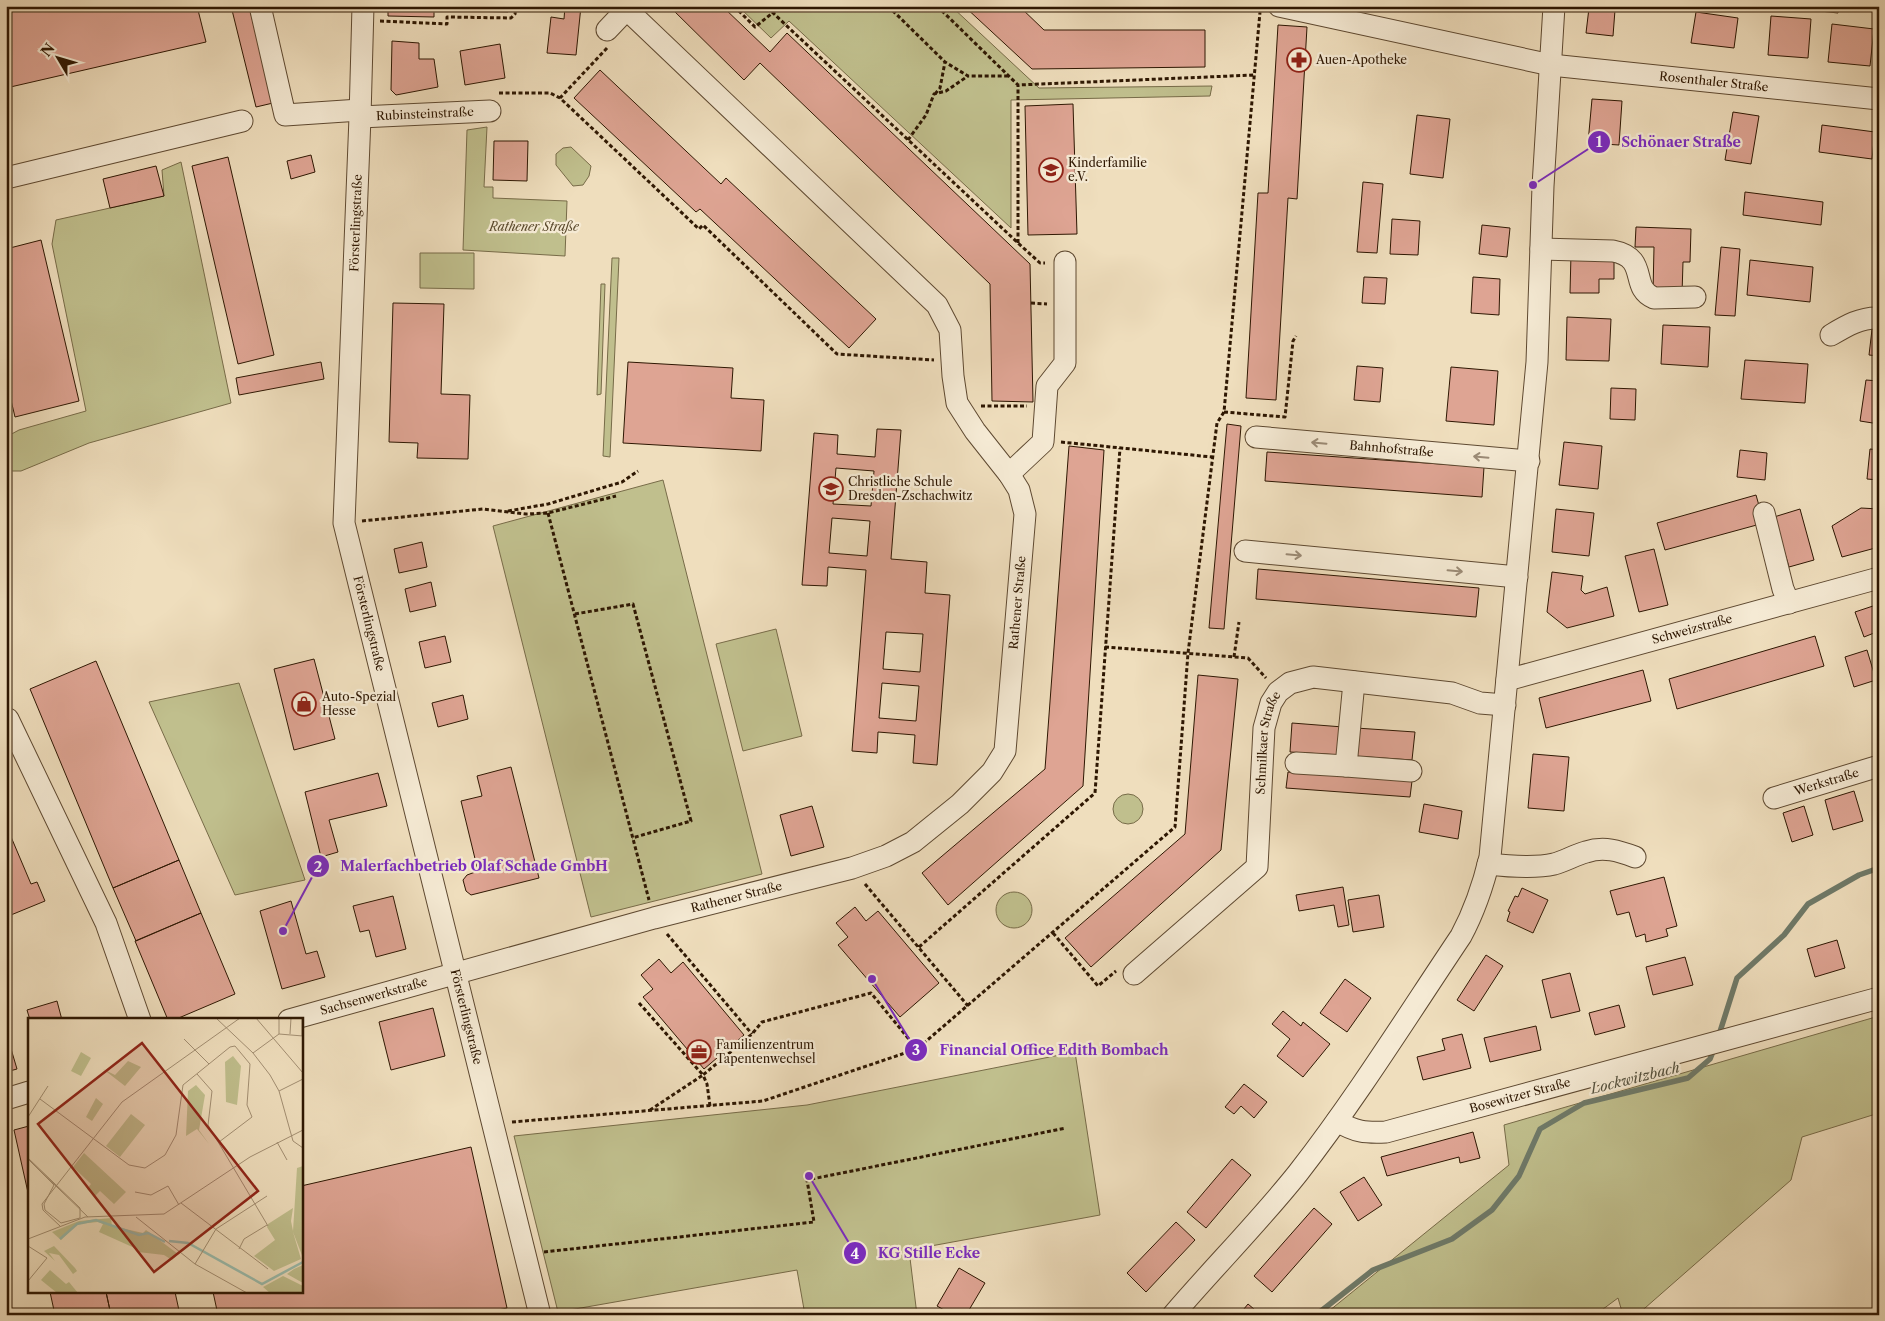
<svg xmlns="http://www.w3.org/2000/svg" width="1885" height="1321" font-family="'Libre Caslon Text',serif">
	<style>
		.green { fill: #c0bf8d; stroke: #776b48 }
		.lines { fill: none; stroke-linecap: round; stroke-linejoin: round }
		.stream { stroke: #6f7a69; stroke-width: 5.5 }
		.building { fill: #dea493; stroke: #2e1702; fill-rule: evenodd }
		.minor-casing { stroke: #5e4931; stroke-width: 23 }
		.path { stroke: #2e1702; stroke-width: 3; stroke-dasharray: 4 2.5; stroke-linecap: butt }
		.minor { stroke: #f5ead4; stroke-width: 21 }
		.oneway { stroke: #9b8b76 }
		.labels { text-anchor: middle; stroke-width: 4.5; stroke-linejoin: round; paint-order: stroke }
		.poi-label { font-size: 12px; fill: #2e1702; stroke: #f5ead4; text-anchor: start }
		.street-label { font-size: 12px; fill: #2e1702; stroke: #f5ead4 }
		.park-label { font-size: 12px; font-style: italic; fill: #5a492c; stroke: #f5ead4 }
		.water-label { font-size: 14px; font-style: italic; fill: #54513e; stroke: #f5ead4 }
		.inset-river { fill: none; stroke: #9abcad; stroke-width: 2.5 }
		.inset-road { fill: none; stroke: #a28e72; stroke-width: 1 }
		.view { fill: #8f2418; fill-opacity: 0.15; stroke: #8f2418; stroke-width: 2.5 }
		.inset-edge { fill: none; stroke: #2e1702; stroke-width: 2.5 }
		.leader { fill: none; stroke: #7b2cbf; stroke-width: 2 }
		.callout-dot { fill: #7b2cbf; stroke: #f5ead4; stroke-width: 2 }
		.mark-label { font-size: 15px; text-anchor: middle; font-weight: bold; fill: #fff }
		.callout-label { font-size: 14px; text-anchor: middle; font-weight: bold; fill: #7b2cbf; stroke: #f5ead4; stroke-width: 4.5; stroke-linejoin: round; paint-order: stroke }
	</style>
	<rect width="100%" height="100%" fill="#efdebd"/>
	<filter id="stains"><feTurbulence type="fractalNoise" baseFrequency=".004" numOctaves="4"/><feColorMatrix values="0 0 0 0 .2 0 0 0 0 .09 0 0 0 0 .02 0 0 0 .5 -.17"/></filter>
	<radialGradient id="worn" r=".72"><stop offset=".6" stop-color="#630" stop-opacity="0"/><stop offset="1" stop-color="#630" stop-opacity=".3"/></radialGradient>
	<path class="green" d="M738,6H951L1039,88L1212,86L1210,96L1011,100V228L789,21L771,38Z
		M487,127L484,187H493V198L567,201L565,256L463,250L467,130Z
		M571,147L591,166L589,176L583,185L573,186L556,165V154L563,148Z
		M181,162L231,403L89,443L21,471H6V437L19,430L86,411L52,244L56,220L164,196L162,170Z
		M420,253H474V289L420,288Z
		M612,258H619L610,457L603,456Z
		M601,284H605L601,394L597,395Z
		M663,480L762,874L591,917L493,526Z
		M776,629L802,736L743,751L716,644Z
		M239,683L305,880L235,895L149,702Z
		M1113 809a15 15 0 1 1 30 0a15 15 0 1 1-30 0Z
		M996 910a18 18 0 1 1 36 0a18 18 0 1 1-36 0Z
		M1879,1016V1113L1802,1137L1791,1180L1637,1315H1623L1618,1298L1595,1315H1324L1509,1165L1504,1125Z
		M1075,1052L1100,1215L909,1250L917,1315H805L797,1270L558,1312L514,1136L807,1105Z"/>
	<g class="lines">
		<path class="stream" d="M1718,1038L1737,978L1784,935L1808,904L1859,875L1879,868
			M1316,1315L1373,1270L1452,1239L1492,1210L1519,1176L1540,1129L1584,1103L1688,1078L1710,1059L1714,1049"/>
	</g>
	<path class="building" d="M6,6H197L206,42L6,88Z
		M231,6H249L273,103L256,107Z
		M388,6H434V17L388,16Z
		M469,6H508V12L469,11Z
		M565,6H581L576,55L547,53L551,17L564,19Z
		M669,6H722L770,52L787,33L1030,264L1033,402L992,401L990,284L760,63L744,80Z
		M964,6H1019L1044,30H1205V67L1032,69Z
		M1821,6H1839L1838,13L1820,11Z
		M1589,8L1615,10L1613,36L1586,33Z
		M1696,12L1738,18L1734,48L1691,43Z
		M1771,16L1811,19L1808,58L1768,55Z
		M1832,24L1874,29L1870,66L1828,62Z
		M1278,25L1307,27L1297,199L1288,198L1276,400L1246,398L1258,193H1268Z
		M392,41L419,43V59H434L438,87L396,95L391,90Z
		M500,44L505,78L465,85L460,51Z
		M600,70L721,184L726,178L876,319L849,348L700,209L696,212L574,98Z
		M1592,99L1622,101L1619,145L1588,143Z
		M1073,104L1077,234L1028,235L1025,106Z
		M1733,112L1759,116L1751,164L1725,160Z
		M1417,115L1450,119L1443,178L1410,174Z
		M1822,125L1875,132L1872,159L1819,152Z
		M494,141H528L527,181L493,180Z
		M311,155L315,172L291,179L287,161Z
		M228,157L274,355L238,364L192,166Z
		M156,166L164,196L110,208L103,179Z
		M1363,182L1383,184L1377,253L1357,252Z
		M1745,192L1823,202L1821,225L1743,215Z
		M1392,219L1420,221L1418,255L1390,254Z
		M1482,225L1510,228L1507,257L1479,254Z
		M1636,227L1691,229L1690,262H1683L1682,294L1653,293L1654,247H1635Z
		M41,240L79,401L15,417L6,379V249Z
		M1721,247L1740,249L1735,316L1715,315Z
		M1571,254L1614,258V279H1599V293H1570Z
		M1879,256V294L1876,293Z
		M1750,260L1813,267L1810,302L1747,295Z
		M1364,277L1387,278L1385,304L1362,303Z
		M1473,277L1500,279L1499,315L1471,313Z
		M393,303L444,304L441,394L470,395L468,459L417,458L418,443L389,442Z
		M1567,317L1611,319L1609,361L1566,360Z
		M1873,321H1879V356L1869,355Z
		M1663,325L1710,327L1708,367L1661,364Z
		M1745,360L1808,364L1805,403L1741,399Z
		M321,362L324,379L239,395L236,378Z
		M628,362L733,368L731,398L764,400L761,451L623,443Z
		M1357,366L1383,368L1380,402L1354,400Z
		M1451,367L1498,371L1494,425L1446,421Z
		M1866,380L1879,381V424L1860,421Z
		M1611,388L1636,389L1635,420L1610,419Z
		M1227,424L1241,426L1224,629L1209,628Z
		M877,429L901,430L891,559L927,562L925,593L950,595L937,765L913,763L915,735L878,732L877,753L852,751L866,570L828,567L827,586L802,585L814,433L838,435L837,454L875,457ZM836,468L874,471L871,506L833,504ZM832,518L870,521L867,556L829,553ZM886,632L923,634L920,672L883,669ZM882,683L919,686L916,721L879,718Z
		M1564,442L1602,446L1598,489L1559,485Z
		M1069,446L1104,450L1083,786L948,905L922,873L1045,769Z
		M1870,449L1879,450V480L1867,479Z
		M1740,450L1767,453L1765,480L1737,477Z
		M1267,452L1484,467L1482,497L1265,481Z
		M1756,495L1764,523L1665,550L1657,523Z
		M1861,508L1879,509V547L1842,557L1832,526Z
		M1556,509L1594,513L1589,556L1552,552Z
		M1800,509L1814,560L1789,567L1774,517Z
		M422,542L427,567L399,573L394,549Z
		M1654,549L1668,605L1639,612L1625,556Z
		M1258,569L1479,588L1476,617L1256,599Z
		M1552,572L1583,576L1581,590L1585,594L1607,587L1614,616L1567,628L1547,612Z
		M431,582L436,606L410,612L405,589Z
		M1879,604V631L1864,637L1855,612Z
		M445,636L451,662L425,668L419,642Z
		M1815,636L1824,666L1677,709L1669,679Z
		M1867,650L1876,680L1854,687L1845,657Z
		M314,659L335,739L294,750L274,669Z
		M96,661L179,860L113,888L30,689Z
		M1643,670L1651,701L1546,728L1539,698Z
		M1198,675L1238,679L1221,850L1091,967L1065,938L1185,834Z
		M463,695L468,719L438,727L432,703Z
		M1292,723L1343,727L1340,755L1290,752Z
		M1356,728L1415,732L1412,760L1353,756Z
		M1533,754L1569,757L1564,811L1528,808Z
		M511,767L539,878L471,895L466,891L463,880L467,875L478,871L461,801L482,796L477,776Z
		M1288,772L1412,781L1410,797L1286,788Z
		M378,773L387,806L329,820L338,852L321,857L305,792Z
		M1854,791L1863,821L1833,830L1825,800Z
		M1424,804L1462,811L1458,839L1419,832Z
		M812,806L824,847L791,856L780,815Z
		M1804,806L1813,835L1792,842L1783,813Z
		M6,825L31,884L37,882L45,901L6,917Z
		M179,860L201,913L136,941L113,888Z
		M1664,877L1677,926L1666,929L1668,936L1646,942L1645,934L1636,937L1629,912L1617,915L1610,891Z
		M1343,887L1349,925L1338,927L1334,905L1299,911L1296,895Z
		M1522,888L1548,900L1533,933L1507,921L1510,912L1508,911L1515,896L1518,897Z
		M1379,895L1384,927L1353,932L1348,900Z
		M393,896L406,949L376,957L369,930L360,932L353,906Z
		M291,901L306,954L317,951L325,977L282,989L260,911Z
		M855,907L866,921L878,911L939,983L900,1017L838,945L848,937L836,923Z
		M201,913L235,994L174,1020H168L135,941Z
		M1837,940L1845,968L1815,977L1807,949Z
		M1486,955L1503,966L1474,1011L1457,1000Z
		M1685,957L1693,985L1653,995L1646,967Z
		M659,959L671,973L683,962L744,1035L704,1069L643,997L653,989L641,975Z
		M1570,973L1580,1011L1551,1018L1542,980Z
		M1345,979L1371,998L1347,1032L1320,1013Z
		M57,1001L62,1020H30L27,1010Z
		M1619,1005L1625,1027L1595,1035L1589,1013Z
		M433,1008L445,1056L391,1070L379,1022Z
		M1283,1011L1301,1026L1303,1022L1330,1044L1303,1077L1277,1056L1290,1039L1272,1024Z
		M1536,1026L1541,1050L1490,1062L1484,1038Z
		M6,1032L17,1069L6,1072Z
		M1462,1034L1471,1068L1423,1080L1417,1057L1445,1050L1442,1039Z
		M1244,1084L1267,1102L1254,1118L1241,1106L1234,1114L1225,1107Z
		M29,1126V1197L14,1130Z
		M1473,1132L1480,1158L1460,1163L1459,1157L1387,1176L1381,1157Z
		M471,1147L507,1308L476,1315H218L213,1292H301V1186Z
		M1232,1159L1251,1175L1206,1228L1187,1212Z
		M1364,1177L1382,1205L1358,1221L1340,1192Z
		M1314,1208L1332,1224L1272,1292L1254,1276Z
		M1176,1222L1195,1240L1146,1292L1127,1273Z
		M959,1268L985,1283L966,1315H953L937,1306Z
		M50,1292H106L111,1315H55Z
		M106,1292H175L180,1315H111Z
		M1248,1304L1261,1315H1239Z"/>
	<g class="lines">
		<g class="minor-casing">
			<g id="minor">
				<path d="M260,6L285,115L360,110"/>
				<path id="s1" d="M363,6L360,117L344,523L540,1315"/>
				<path id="s2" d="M1279,6L1551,65L1879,99"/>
				<path d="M607,30L626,10"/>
				<path id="s3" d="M360,117L490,111"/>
				<path d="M6,178L242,121"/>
				<path d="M1541,249L1613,251C1650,258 1629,288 1654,298L1695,297"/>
				<path d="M1831,335C1846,326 1861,317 1879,318"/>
				<path id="s4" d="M1256,437L1529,461"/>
				<path d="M1009,474L1043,442L1047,386L1065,363V262"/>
				<path d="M1764,513L1783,589L1789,603"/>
				<path d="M1245,551L1517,577"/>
				<path id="s5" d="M1507,680L1879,578"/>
				<path d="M1354,682L1346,766L1411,771"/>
				<path d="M8,719L106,923L140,1020"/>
				<path d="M1296,763L1346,766"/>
				<path id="s6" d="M1774,798L1879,766"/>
				<path d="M1488,864C1506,866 1537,868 1554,864C1565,861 1575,855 1586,852C1604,846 1619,851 1635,857"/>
				<path id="s7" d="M1134,974L1257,867L1264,728L1271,703L1278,692L1290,683L1313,677L1452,693L1480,703L1505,705"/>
				<path id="s8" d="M289,1020L654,918L852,868L886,856L913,842L960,804L992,772L1005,751L1025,514L1019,490L1009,474L975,431L957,403L953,376L950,330L937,305L623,6"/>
				<path d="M6,1099L29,1092"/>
				<path id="s9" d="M1337,1121C1355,1132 1365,1133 1386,1132L1879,998"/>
				<path d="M1173,1315C1214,1267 1259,1222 1298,1173C1357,1097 1408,1015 1461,936C1475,910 1483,886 1490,857L1537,362L1543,186L1554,6"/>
			</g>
		</g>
		<path class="path" d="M734,6L755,27L781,6
			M888,6L945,62L968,76H1009
			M937,6L1018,85L1254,75
			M772,12L1018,243L1040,263H1045
			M380,21L447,24V17L511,18L515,14L516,6
			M607,48L560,98L699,229L703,225L837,354L934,360
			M499,93H550L560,98
			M935,94L940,88L945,62
			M908,140L926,115L934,94L946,91L968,76
			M1018,243V85
			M1031,303L1047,304
			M981,406H1027
			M1224,412L1285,417L1293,341L1296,336
			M1061,442L1212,457
			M508,511L548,504L622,482L638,471
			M548,513L649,900
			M362,521L483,509L526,514L548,513L616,496
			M575,614L633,604L691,821L632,838
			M1105,647L1248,658L1266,678
			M1234,657L1239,622
			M865,884L968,1006
			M1053,933L1098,986L1116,971
			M667,934L752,1034
			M919,947L1095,793L1120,448
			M639,1003L703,1075L650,1110
			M710,1106L707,1084L703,1075L752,1034L762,1022L871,993L917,1049
			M512,1122L763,1101L917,1049L1175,827L1188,653L1217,423L1224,412L1260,12
			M544,1252L814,1222L807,1180L1066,1128"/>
		<use href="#minor" class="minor"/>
	</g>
	<defs><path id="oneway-shaft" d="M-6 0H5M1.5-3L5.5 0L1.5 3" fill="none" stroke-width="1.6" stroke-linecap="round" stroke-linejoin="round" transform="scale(1.25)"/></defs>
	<g class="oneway">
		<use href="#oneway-shaft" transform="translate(1319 443) rotate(-175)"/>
		<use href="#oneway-shaft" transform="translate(1481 457) rotate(-175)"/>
		<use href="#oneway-shaft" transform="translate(1294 555) rotate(5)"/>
		<use href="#oneway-shaft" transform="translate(1455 571) rotate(5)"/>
	</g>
	<defs>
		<g id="pharmacy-ring" transform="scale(1.25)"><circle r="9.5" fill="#f5ead4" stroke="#8f2418" stroke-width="1.5"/><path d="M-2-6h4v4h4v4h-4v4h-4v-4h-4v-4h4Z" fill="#8f2418"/></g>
		<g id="school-ring" transform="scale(1.25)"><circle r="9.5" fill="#f5ead4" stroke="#8f2418" stroke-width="1.5"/><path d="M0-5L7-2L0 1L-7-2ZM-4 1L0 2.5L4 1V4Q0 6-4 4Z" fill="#8f2418"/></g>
		<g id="shop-ring" transform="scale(1.25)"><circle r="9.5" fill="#f5ead4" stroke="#8f2418" stroke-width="1.5"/><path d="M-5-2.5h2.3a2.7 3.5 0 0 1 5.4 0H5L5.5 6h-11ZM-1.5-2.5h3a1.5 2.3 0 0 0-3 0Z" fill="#8f2418"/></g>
		<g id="office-ring" transform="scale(1.25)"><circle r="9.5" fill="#f5ead4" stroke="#8f2418" stroke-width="1.5"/><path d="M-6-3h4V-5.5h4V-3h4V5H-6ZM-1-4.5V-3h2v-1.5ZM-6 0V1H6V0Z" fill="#8f2418"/></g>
	</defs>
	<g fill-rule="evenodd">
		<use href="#pharmacy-ring" x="1299" y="60"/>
		<use href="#school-ring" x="1051" y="170"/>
		<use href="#school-ring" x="831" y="489"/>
		<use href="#shop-ring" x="304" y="704"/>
		<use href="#office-ring" x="699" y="1052"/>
	</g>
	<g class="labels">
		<g class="poi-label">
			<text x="1316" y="64">Auen-Apotheke</text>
			<text x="1068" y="167">Kinderfamilie<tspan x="1068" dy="14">e.V.</tspan></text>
			<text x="848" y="486">Christliche Schule<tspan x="848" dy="14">Dresden-Zschachwitz</tspan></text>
			<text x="322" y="701">Auto-Spezial<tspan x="322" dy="14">Hesse</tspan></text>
			<text x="716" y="1049">Familienzentrum<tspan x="716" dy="14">Tapentenwechsel</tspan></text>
		</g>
		<g class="street-label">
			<text dy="4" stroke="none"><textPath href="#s2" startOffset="442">Rosenthaler Straße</textPath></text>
			<text dy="4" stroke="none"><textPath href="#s3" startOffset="65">Rubinsteinstraße</textPath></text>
			<text transform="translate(356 223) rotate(-88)" y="4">Försterlingstraße</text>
			<text dy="4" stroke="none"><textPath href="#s4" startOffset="136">Bahnhofstraße</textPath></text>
			<text dy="4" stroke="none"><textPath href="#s8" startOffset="929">Rathener Straße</textPath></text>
			<text dy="4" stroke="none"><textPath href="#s1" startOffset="621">Försterlingstraße</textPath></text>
			<text dy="4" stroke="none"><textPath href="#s5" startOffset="192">Schweizstraße</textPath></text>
			<text dy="4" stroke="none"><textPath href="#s7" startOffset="288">Schmilkaer Straße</textPath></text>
			<text dy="4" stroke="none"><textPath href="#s6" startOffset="55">Werkstraße</textPath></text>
			<text dy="4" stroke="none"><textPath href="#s8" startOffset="464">Rathener Straße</textPath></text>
			<text dy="4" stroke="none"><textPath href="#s8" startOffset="88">Sachsenwerkstraße</textPath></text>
			<text dy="4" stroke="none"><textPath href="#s1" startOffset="1026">Försterlingstraße</textPath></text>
			<text dy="4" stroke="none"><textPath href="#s9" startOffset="190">Bosewitzer Straße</textPath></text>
		</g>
		<g class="park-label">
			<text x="534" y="231">Rathener Straße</text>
		</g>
		<g class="water-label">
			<text transform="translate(1635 1078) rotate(-14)" y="5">Lockwitzbach</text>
		</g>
	</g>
	<g transform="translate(28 1018)">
		<rect width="275" height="275" fill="#efdebd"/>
		<path d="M53,34L63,40L53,58L43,53ZM205,38L213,48L209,87L198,84L197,44ZM100,43L113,49L97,68L75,51L87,57ZM168,67L177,77L171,112L181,126L169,111L158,118L160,73ZM68,80L75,86L64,103L58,99ZM103,96L117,107L92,139L78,128ZM56,135L98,174L86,186L72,173L67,178L59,171L63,166L45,149ZM275,148V240L265,214L273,241L246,253L226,238L247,222L239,209L240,206L265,190L263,203L265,213L269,150ZM83,200L84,208L115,215L118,212L150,236L144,242L136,237L110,234L111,232L71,214L75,206L70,204L49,206L33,222L24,214L51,203ZM26,228L47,250L49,253L45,256L31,237L21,235L27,243L16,233ZM275,247V265L259,256L266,251ZM22,252L38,266L41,264L50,275H29L13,262ZM255,258L275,268V275H242L235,269Z" fill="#c0bf8d"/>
		<path class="inset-river" d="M32,221L49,206L68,202L111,217L120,215L137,224M141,223L160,225L234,266L275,244"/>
		<path class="inset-road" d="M188,0L225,35L242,57L251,73L265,123L275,130M228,0L275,55M251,16V0M262,16L263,0M274,18V0M156,21L181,46M225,35L251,16L275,18M169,56L184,73L180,107L240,208M251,73L275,61M12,81L101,147L117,150L137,137L148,117L155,67L202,29L207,28L222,46L219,87L224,99L191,124M0,99L20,68M249,124L259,142M0,140L52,190V200L33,205L17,192L16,186L26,167L0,141M0,141L60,199M107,174L123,177L140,168L151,187M153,185L240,251M108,199L167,246L219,275M32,208L15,192L14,186L94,84L212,0M0,221L57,199L136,196L222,139L275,112M0,228L19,240L0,263M211,231L216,221L239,207M167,246L188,211L239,178"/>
		<path class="view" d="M114,25L230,173L126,254L10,106Z"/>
		<rect width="275" height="275" class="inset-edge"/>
	</g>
	<path class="leader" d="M1533 185L1599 142M283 931L318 866M872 979L916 1050M809 1176L855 1253"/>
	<g class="callout-dot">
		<circle cx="1533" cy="185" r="5"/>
		<circle cx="283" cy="931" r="5"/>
		<circle cx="872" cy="979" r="5"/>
		<circle cx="809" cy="1176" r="5"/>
		<circle cx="1599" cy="142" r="12"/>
		<circle cx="318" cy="866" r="12"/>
		<circle cx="916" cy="1050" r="12"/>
		<circle cx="855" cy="1253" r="12"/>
	</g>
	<g class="mark-label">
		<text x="1599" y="147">1</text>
		<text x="318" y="872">2</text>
		<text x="916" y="1055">3</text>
		<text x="855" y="1259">4</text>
	</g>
	<g class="callout-label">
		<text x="1681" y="147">Schönaer Straße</text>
		<text x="474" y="871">Malerfachbetrieb Olaf Schade GmbH</text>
		<text x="1054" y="1055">Financial Office Edith Bombach</text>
		<text x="929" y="1258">KG Stille Ecke</text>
	</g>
	<rect width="1885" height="1321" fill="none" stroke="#efdebd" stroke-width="25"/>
	<rect x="8" y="8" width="1870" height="1306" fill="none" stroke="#2e1702" stroke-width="2.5"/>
	<rect x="12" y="12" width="1860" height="1296" fill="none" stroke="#2e1702"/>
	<g transform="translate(58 58) rotate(308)" stroke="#f5ead4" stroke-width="4" paint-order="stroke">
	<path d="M0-4L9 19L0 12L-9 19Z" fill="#2e1702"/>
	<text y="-8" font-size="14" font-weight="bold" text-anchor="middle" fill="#2e1702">N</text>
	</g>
	<rect width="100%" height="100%" filter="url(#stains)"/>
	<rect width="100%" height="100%" fill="url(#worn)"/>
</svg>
